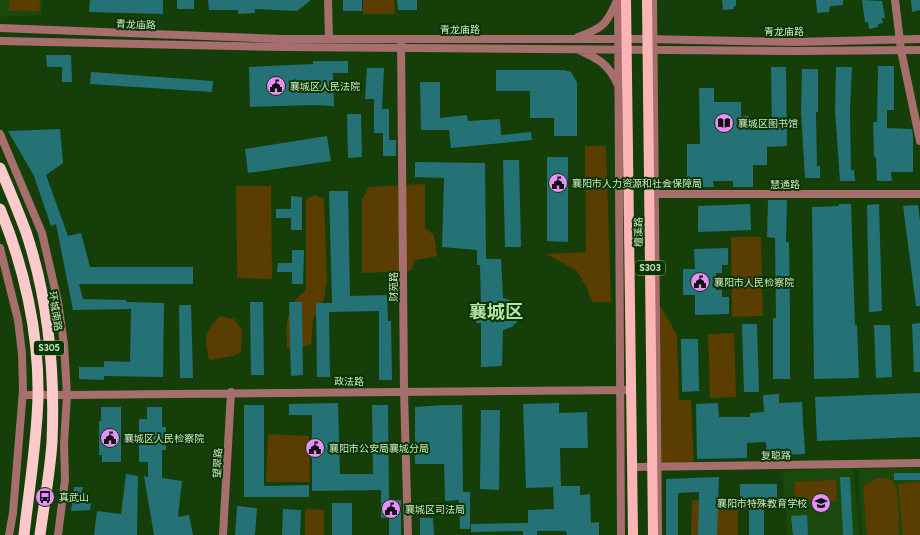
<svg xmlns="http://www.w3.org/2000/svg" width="920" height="535" font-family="Figtree,'Noto Sans SC',sans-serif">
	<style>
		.built { fill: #1b490d }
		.green { fill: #5a3d00 }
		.building { fill: #247276 }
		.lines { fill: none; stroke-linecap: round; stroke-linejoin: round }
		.minor { stroke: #a76e6e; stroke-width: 8 }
		.tertiary { stroke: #a76e6e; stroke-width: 8 }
		.primary { stroke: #fcb5b5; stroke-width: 10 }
		.trunk { stroke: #fccaca; stroke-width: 11 }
		.labels { text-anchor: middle; stroke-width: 4; stroke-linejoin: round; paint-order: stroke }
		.shield { fill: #0a3400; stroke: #94b18d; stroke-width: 1 }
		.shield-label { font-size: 9px; font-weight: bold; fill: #cfe6c9 }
		.street-label { font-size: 10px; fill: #cfe6c9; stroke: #0a3400 }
		.poi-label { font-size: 10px; fill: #cfe6c9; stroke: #0a3400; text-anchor: start }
		.town-label { font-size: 18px; font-weight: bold; fill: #b6e5aa; stroke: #0a3400 }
	</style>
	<rect width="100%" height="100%" fill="#163e09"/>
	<path class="built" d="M0,0H43L41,15L0,17Z
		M853,468L859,535H787L783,471Z
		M920,468V535H863L858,469Z"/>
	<path class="green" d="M10,0H40L39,11H8Z
		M363,0H394L395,14H363Z
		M585,146H606L611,302H592L587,288L577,271L546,254L586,252Z
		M425,184V228L434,235L437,256L415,260L411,271L362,273V199L369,187Z
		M236,186H271L272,279L237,278Z
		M315,195L324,199L327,281L324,299L313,319L311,345L287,349C286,325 285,306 306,290V199Z
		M731,237H761L763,316L732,317Z
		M656,298L677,335L679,400H691L694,466L658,467Z
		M220,316L234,319L242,330L241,352L233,356L209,360C204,338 204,332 220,316Z
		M734,333L736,397L710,398L708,334Z
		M268,434L309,436L310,482H266Z
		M877,478C882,478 888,477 892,481C900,489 898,523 899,535H867L863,489L866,484Z
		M836,480L837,501L795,503L794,482Z
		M920,482V535H903L898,484Z
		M692,500L738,501V535H691Z
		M305,509L324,510V535H305Z"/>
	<path class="building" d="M90,0H163V14L89,12Z
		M177,0H194V9H177Z
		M208,0H311L297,11L255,9V13L238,14V10H209Z
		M343,0H362V11H343Z
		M397,0H417V10H398Z
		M722,0H736V6H734V9L723,10Z
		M816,0H843V5L830,6L829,12L817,13Z
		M862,0L882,1L885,18H882L883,23L878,24V27L869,29L868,22H865Z
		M911,0H920V10L912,12Z
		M46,55H71L72,82H62V67H47Z
		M313,61H348V73H333L334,106L313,105L250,107L249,67L313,64Z
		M878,66H894V110H887V128L912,129L913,136V172H891L892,181H877L876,158L874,156L873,122H877Z
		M771,67H786L787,146L767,147V165H753V187H733V181H713L714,187H687V144H700L699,88H714V102H741V116H749V129H772Z
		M836,67H852L850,110L851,170H854L855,181H840L835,110Z
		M367,68H384L382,109H389V140H396V156H383V133H374V99H365Z
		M802,69H818V112H816L817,166H820V178H805L801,112Z
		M496,70H564L571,72L577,82V136H554V118H530V91H496Z
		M91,72L213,81L212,92L90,84Z
		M420,82H440V118L467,115L468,121L500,119L501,135L531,132L532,140L451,148L449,130H421Z
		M347,114H361L362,157L348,158Z
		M60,129L63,163L46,175L68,236L81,233L90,267H193V284H79L83,299L126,300V302L164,303L163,377L104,376V380L79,379V367H104V361L130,362L131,309L73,310L56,224L51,226L34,176L8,131Z
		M327,136L331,161L248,173L245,149Z
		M547,157H568V242L547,241Z
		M503,160H519L521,247H505Z
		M415,162L485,163L486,259H501L503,298L513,301L520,314L518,321L512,327L503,330L502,366L481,367V323H476V302H481L480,265H477V250L442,247L444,178L415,177Z
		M329,191H348L350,296L387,295L388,321H391L392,380H379V311L329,312L330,377H317L316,303H332Z
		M291,196L302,197V230H291V218H276V209H291Z
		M768,200H787L786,242H789L790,314V379H773V318H776L775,238L767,237Z
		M750,204L751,230L698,232V206Z
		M839,204H851L855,325H857L859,378L814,379L812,207L839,206Z
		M879,204L882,311L869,312L867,205Z
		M918,205L920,221V306H916L903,206Z
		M728,248V265H722V273H716V290H722V297H729V314L695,315V295H683V269H695L694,249Z
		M292,250H304L303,284H292V272H277L278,263H292Z
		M250,302H263L264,375H251Z
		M289,302H302L303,375L291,376Z
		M179,305H191L193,378H180Z
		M920,323V372H914L912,324Z
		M742,324H757L759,392H744Z
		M874,325H890L892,377L876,378Z
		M681,339H698L699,391L682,392Z
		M920,393V437L817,441L815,397Z
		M779,394V403L802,402L805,454L782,455V459L767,460L766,442L747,443V458L697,459L696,404L718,403L719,417H750V413L764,412L763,395Z
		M338,403L340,474H373L372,405H388L389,500H401V535H389V518H381V490L312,491V415H289V404Z
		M559,403V413L587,412L588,448H560L561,486H580V495L590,494L591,523L599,522V535H567L566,531H537V535H523V531L471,532V524L528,523V510L554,509L553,487L526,488L523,404Z
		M244,405H264V486L309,485V497H244Z
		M444,405H462L463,492H470V529H460L459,500L445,501L444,464H415V407Z
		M101,407H121V462H102V455H99V421H101Z
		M147,407H162V427H166V450H162V478L182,481L178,517L189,515L193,535H154L144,476L148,477V462H139V419H147Z
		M481,410H500L499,490L480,489Z
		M894,473H920V480H894Z
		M126,474L138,476L137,535H94L97,511L121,514Z
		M719,477L717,535H698L699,492L678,493V535H666V479Z
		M840,477H850L853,535H843Z
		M740,484H777V501H764V535H749V509H740Z
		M74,487H83L80,502L91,503L90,510L71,511Z
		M332,503H352V535H332Z
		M237,506L257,508L255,535H235Z
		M283,509L301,510L300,535H282Z
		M807,515L808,535H793L791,516Z
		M420,518H433L434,535H420Z"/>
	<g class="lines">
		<path class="minor" d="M328,0L329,39
			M895,0L901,50L920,141
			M401,39L404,391L408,535
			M649,194H920
			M67,395L632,390
			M633,467L920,463
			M223,535L231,392"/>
		<path class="tertiary" d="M618,0L621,535
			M653,0L658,535
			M0,28L282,39H647L794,42L920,39
			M578,37C603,28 606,25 617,1
			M0,41L283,47L793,51L920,50
			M579,50C601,60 608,64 618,85
			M0,134L42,233L58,302L64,344L67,395L64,444L65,480L58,535
			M0,248L18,320L22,354L23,390L13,513L9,535
			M23,395H67"/>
		<path class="primary" d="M626,0L633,535
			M647,0L653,535"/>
		<path class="trunk" d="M0,168C9,189 18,211 26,232C48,298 55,373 52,442C50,473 44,504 40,535
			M0,209C24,266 39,333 38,396C37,442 29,489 24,535"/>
	</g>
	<defs>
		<g id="civic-disc" transform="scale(1)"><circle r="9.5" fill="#e88eff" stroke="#0a3400"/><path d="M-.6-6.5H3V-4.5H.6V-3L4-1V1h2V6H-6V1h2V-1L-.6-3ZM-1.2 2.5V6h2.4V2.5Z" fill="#111"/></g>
		<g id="library-disc" transform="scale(1)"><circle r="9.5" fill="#e88eff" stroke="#0a3400"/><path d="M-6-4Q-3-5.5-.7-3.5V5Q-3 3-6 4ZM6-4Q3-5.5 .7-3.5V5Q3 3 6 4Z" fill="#111"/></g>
		<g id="bus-disc" transform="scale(1)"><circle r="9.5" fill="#e88eff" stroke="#0a3400"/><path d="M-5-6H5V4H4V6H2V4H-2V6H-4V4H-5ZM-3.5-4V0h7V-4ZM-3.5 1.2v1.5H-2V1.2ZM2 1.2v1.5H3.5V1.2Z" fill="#111"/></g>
		<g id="school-disc" transform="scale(1)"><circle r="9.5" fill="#e88eff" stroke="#0a3400"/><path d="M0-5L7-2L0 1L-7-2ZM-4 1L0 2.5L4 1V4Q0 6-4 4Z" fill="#111"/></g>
	</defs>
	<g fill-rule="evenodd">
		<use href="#civic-disc" x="276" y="86"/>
		<use href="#library-disc" x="724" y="123"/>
		<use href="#civic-disc" x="558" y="183"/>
		<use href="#civic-disc" x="700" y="282"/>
		<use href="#civic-disc" x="110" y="438"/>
		<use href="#civic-disc" x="315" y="448"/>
		<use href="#bus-disc" x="45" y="497"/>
		<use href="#school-disc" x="821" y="503"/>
		<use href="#civic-disc" x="391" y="509"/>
	</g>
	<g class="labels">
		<g class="shield">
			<rect x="635" y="261" width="30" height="14" rx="3"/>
			<rect x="34" y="341" width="30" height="14" rx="3"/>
		</g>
		<g class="shield-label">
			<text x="650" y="271">S303</text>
			<text x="49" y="351">S305</text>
		</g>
		<g class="street-label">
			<text transform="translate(136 24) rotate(2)" y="4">青龙庙路</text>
			<text x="460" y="33">青龙庙路</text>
			<text x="784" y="35">青龙庙路</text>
			<text x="785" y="188">慧通路</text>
			<text transform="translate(638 232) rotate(-91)" y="4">檀溪路</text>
			<text transform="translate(393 287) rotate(-90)" y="4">财苑路</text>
			<text transform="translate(56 311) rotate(81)" y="4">环城南路</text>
			<text x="349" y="385">政法路</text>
			<text transform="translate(776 455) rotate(-1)" y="4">复聪路</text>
			<text transform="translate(217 463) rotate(-87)" y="4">望翠路</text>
		</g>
		<g class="poi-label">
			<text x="290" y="90">襄城区人民法院</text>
			<text x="738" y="127">襄城区图书馆</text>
			<text x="572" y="187">襄阳市人力资源和社会保障局</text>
			<text x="714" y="286">襄阳市人民检察院</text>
			<text x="124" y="442">襄城区人民检察院</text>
			<text x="329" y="452">襄阳市公安局襄城分局</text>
			<text x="59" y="501">真武山</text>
			<text x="807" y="507" text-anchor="end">襄阳市特殊教育学校</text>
			<text x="405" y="513">襄城区司法局</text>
		</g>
		<g class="town-label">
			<text x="496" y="318">襄城区</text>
		</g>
	</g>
</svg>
